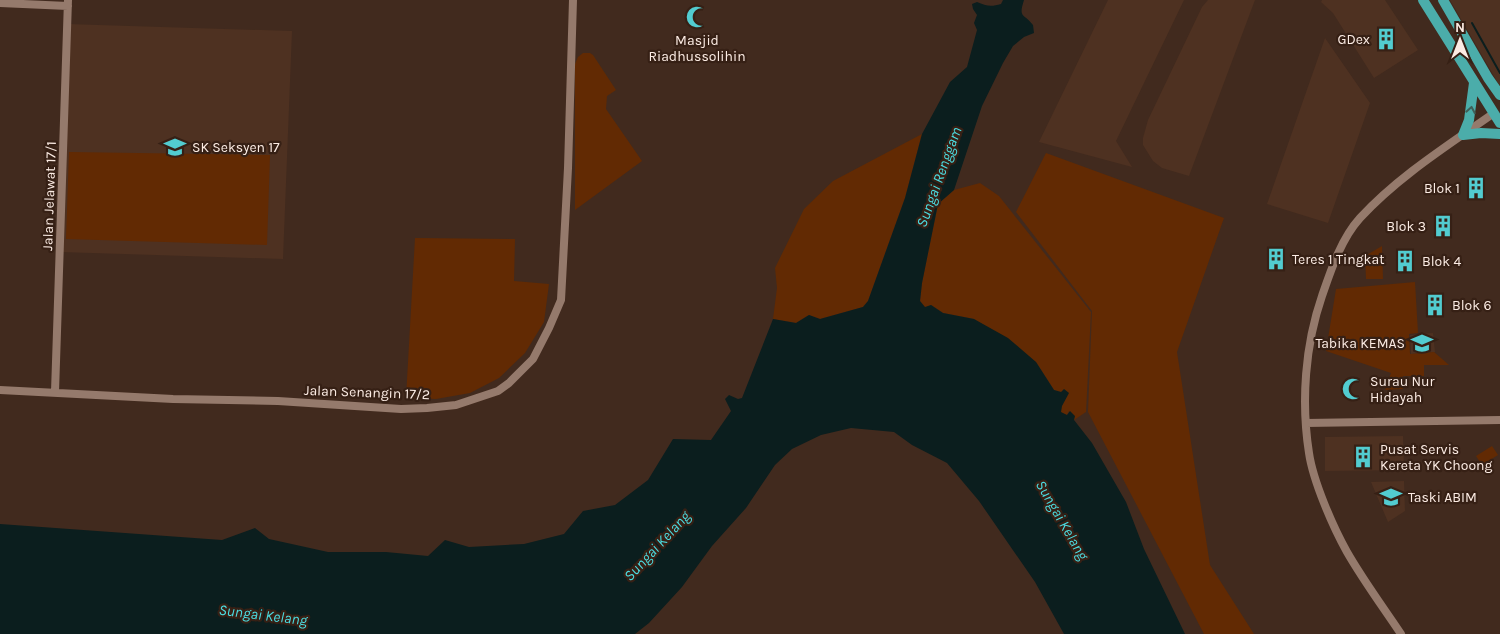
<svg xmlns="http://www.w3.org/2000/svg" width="1500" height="634" font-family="Karla,sans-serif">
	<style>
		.built { fill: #4e3121 }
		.green { fill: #622a03 }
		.water { fill: #0b1e1e }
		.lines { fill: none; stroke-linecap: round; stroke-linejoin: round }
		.stream { stroke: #0b1e1e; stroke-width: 2 }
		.minor { stroke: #957a6c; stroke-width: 8 }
		.major { stroke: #4badaa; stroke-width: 10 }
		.oneway { stroke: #3f5f58 }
		.labels { text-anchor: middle; stroke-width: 4.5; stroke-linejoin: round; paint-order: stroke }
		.poi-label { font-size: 14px; fill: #fcece4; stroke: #362015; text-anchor: start }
		.street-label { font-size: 14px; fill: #fcece4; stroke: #362015 }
		.water-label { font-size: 15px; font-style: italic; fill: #4bdde2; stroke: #362015 }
	</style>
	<rect width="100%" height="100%" fill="#412a1e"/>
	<path class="built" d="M1108,0H1184L1116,141L1132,167L1039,142Z
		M1208,0H1255L1189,176L1162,168L1153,161L1143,145V138L1148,120L1202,7Z
		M1322,0H1385L1418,50L1374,78L1333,13L1321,2Z
		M1450,0H1500V87L1498,83Z
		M67,24L292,31L283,259L60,252Z
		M1325,38L1370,103L1328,223L1267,204Z
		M1433,333L1435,352L1411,354L1410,335Z
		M1403,436L1404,470L1325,471V437Z
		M1404,481L1405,511L1388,522L1371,482Z"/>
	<path class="green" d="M583,53H590L593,55L616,90L607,96L606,109L642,161L575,210V64L578,57Z
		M922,134L905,198L868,301L863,307L820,319L809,315L796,323L773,319L777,288L775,268L804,209L833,181Z
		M69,152L270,155L267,245L66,239Z
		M1046,153L1224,218L1177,352L1210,565L1254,634H1204L1088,412L1092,311L1016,212Z
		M980,183L999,196L1091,312L1086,412L1074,420L1069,411L1067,415L1061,413V392L1054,390L1036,362L974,319L943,313L931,305L925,308L920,301L922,283L938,204L954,190Z
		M415,238L515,239L514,281L549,284L544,322L525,353L499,378L470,393L436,399L406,398Z
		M1382,246L1383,279H1366L1365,256Z
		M1415,282L1418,333L1409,334L1410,354L1434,352L1449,365H1424V376H1403V389L1385,390L1391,373L1326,351L1336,289Z
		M1492,446L1498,455L1482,465L1476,456Z"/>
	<path class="water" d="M1003,0H1024C1018,19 1024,13 1033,25L1034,33L1024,37L1013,46L1003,63L982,106L954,190L938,204L922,283L920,301L925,307L931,305L943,313L974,319L1008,338L1036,362L1054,390L1061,392L1064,389L1069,393L1062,406L1061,412L1067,415L1070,411L1075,416L1074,420L1092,443L1126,502L1144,549L1185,634H1064L1035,582L979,501L947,463L912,445L894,432L851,428L821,435L792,449L775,465L746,508L712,546L682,587L649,623L635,634H0V524L222,540L255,528L269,539L328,552H386L428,556L445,540L469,547L524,544L564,534L583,511L615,505L648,480L673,439L711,440L731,411L725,399L729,395L738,399L742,398L773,319L796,323L809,315L820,319L863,307L868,301L905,198L922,134L950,82L967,67L977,30L974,23L977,15L973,9L972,4L977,2C986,6 991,7 1001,4Z"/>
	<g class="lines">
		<path class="stream" d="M1472,23L1500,73"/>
		<path class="minor" d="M0,3L68,6
			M0,390L173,399L278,401L401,409L427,408L456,405L498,391L509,383L533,359L549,328L561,300L568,168L573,0
			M55,392L68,0
			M1306,423L1500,420
			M1401,634C1383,607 1363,580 1347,552C1333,527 1313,481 1309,453C1301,402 1305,345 1322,296C1331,270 1341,239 1360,218C1399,176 1447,146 1494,113"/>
		<path class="major" d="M1423,0L1500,123
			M1443,0L1488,78L1500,95
			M1463,135L1469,120L1474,83
			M1463,135L1481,133L1500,134"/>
	</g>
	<defs><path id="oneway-chevron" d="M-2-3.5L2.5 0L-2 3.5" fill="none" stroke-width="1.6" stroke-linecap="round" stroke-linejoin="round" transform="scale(1.25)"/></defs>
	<use class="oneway" href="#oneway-chevron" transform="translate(1471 110) rotate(-80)"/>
	<defs>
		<g id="mosque-bare" transform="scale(1.725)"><path d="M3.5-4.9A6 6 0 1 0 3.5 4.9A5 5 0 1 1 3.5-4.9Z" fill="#52ccd0" stroke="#362015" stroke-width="2.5" paint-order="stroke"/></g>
		<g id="building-bare" transform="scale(1.725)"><path d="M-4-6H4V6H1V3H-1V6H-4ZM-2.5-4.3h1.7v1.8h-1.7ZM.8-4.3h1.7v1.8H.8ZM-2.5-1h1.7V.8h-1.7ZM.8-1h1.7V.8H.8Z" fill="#52ccd0" stroke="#362015" stroke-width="2.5" paint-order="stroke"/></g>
		<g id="school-bare" transform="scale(1.725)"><path d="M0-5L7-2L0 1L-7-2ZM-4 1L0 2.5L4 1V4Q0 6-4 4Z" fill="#52ccd0" stroke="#362015" stroke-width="2.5" paint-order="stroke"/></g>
	</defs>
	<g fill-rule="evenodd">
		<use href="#mosque-bare" x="697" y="17"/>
		<use href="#building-bare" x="1386" y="39"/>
		<use href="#school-bare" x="175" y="147"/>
		<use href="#building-bare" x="1476" y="188"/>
		<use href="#building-bare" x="1443" y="226"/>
		<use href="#building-bare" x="1276" y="259"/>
		<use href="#building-bare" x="1405" y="261"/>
		<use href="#building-bare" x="1435" y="305"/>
		<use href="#school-bare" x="1422" y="343"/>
		<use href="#mosque-bare" x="1353" y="389"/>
		<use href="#building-bare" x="1363" y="457"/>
		<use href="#school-bare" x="1391" y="497"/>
	</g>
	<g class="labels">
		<g class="poi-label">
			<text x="1370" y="44" text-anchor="end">GDex</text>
			<text x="697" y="45" text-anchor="middle">Masjid<tspan x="697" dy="16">Riadhussolihin</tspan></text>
			<text x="192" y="152">SK Seksyen 17</text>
			<text x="1460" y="193" text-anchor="end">Blok 1</text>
			<text x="1426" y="231" text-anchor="end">Blok 3</text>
			<text x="1292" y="264">Teres 1 Tingkat</text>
			<text x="1422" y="266">Blok 4</text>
			<text x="1452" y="310">Blok 6</text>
			<text x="1405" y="348" text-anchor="end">Tabika KEMAS</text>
			<text x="1370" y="386">Surau Nur<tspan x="1370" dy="16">Hidayah</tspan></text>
			<text x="1380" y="454">Pusat Servis<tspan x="1380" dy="16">Kereta YK Choong</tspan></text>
			<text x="1408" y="502">Taski ABIM</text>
		</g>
		<g class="street-label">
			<text transform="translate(49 196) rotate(-88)" y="5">Jalan Jelawat 17/1</text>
			<text transform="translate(367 392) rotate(2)" y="5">Jalan Senangin 17/2</text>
		</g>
		<g class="water-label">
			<text transform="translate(939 177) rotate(-70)" y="5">Sungai Renggam</text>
			<text transform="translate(1062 520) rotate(60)" y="5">Sungai Kelang</text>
			<text transform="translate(657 546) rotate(-47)" y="5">Sungai Kelang</text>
			<text transform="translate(263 615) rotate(7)" y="5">Sungai Kelang</text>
		</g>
	</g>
	<g transform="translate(1460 40)" stroke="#362015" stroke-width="4" paint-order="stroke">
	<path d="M0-4L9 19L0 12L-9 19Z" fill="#fcece4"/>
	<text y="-8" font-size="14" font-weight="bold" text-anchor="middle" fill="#fcece4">N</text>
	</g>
</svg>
